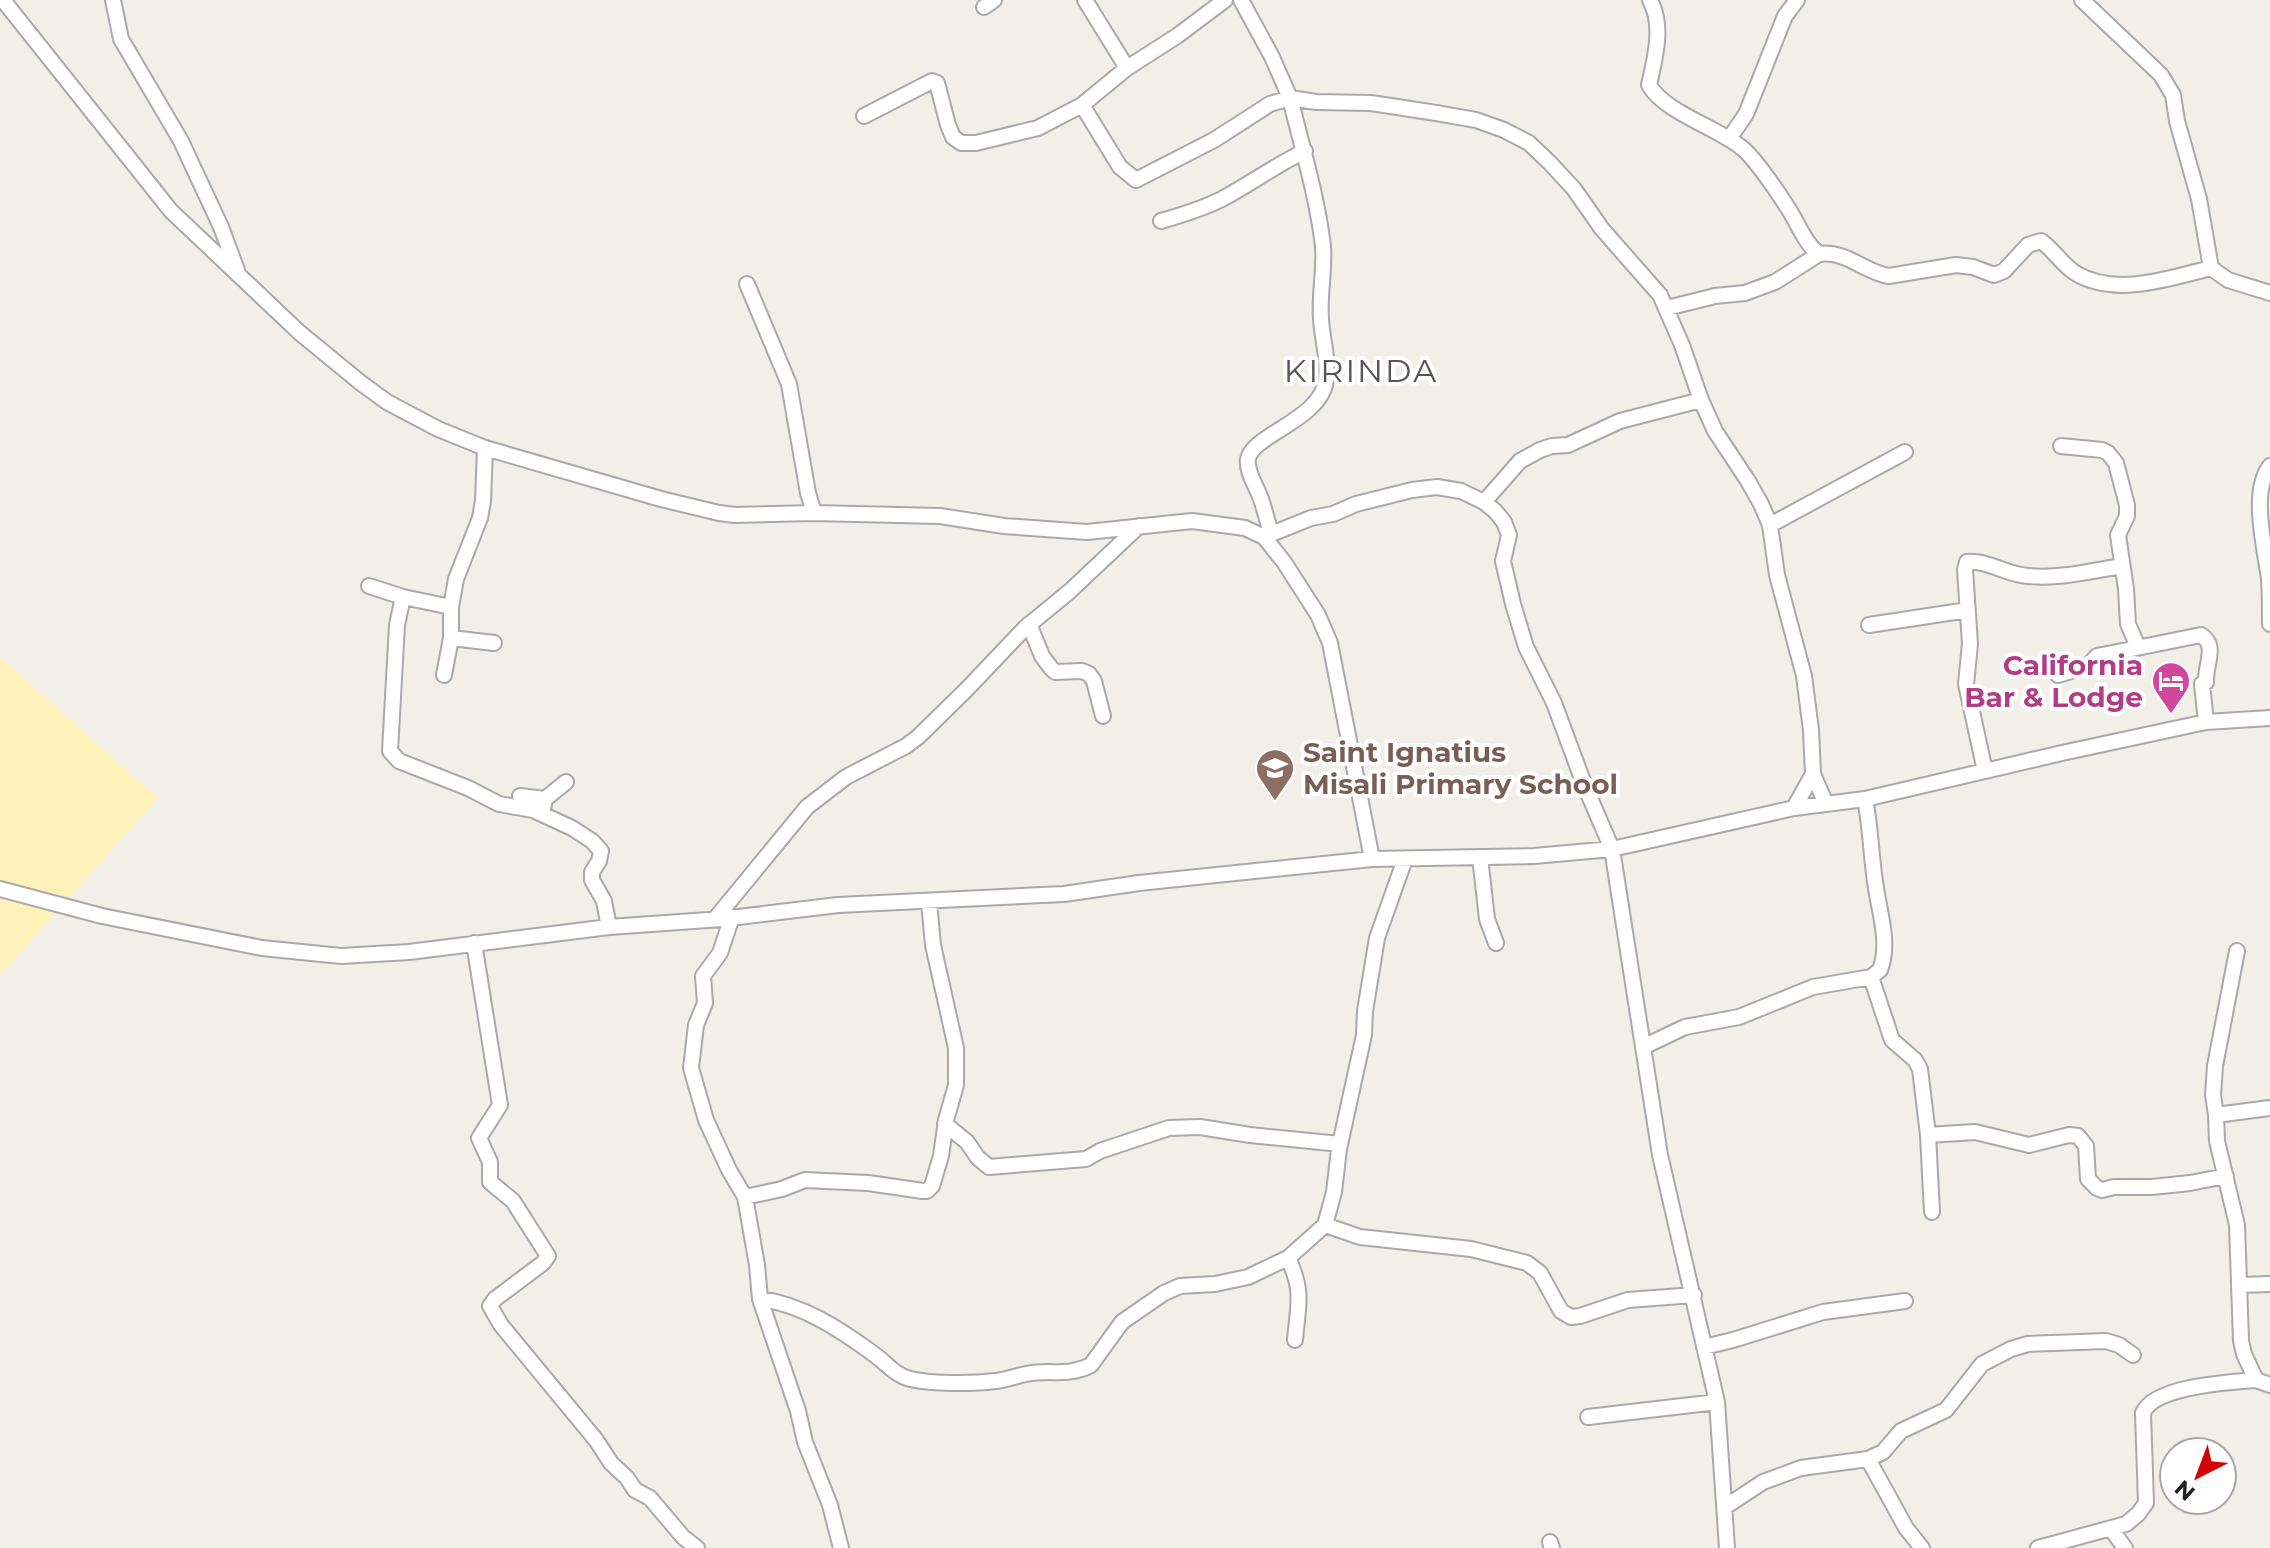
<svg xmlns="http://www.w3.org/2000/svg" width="2270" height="1548" font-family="Montserrat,sans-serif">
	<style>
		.sand { fill: #fff1ba }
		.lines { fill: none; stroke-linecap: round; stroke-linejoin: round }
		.minor-casing { stroke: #a9a9a9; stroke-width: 18 }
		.minor { stroke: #fff; stroke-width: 14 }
		.labels { text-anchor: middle; stroke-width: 8; stroke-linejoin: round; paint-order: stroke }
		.hotel-label { font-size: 28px; font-weight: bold; fill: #b23c85; stroke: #fff; text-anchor: end }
		.education-label { font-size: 28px; font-weight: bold; fill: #785e54; stroke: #fff; text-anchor: start }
		.quarter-label { font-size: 32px; letter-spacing: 2px; fill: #555; stroke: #fff }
	</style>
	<rect width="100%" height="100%" fill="#f2efe9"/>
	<path class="sand" d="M0,657L158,798L0,975Z"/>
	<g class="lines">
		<g class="minor-casing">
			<path id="minor" d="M3,0L171,211L300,333L361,383L387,402L438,429L485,448L661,499L719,513L735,515L814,513L940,516L1004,526L1087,532L1192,521L1245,528L1264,537L1284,562L1318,615L1330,643L1372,859
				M113,0L121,39L181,141L221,227L237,270
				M1085,0L1127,68
				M1241,0L1272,57L1290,98L1316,102L1371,103L1436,113L1476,120L1504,130L1529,143L1550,163L1574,189L1602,229L1660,295L1682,345L1701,400L1715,431L1748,481L1761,504L1770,525L1777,575L1804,676L1811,730L1813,774L1826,804
				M1650,0C1664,26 1655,58 1649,85C1664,112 1718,128 1742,148C1755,158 1782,198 1791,213C1800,228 1805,243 1819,254
				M2082,0L2161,75L2173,95L2177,121L2199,199L2211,268L2228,280L2270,293
				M984,7L994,0
				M1082,105L1120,167L1136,180L1214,140L1270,104L1290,98C1302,147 1317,196 1323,246C1325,270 1319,295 1321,319C1322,339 1329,359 1326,380C1321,420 1253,434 1248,459C1246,472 1257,487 1261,499C1265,511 1268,523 1271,534
				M864,116L932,81L937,83L948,125L953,137L961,143H976L1038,128L1082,105L1127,68L1177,36L1225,0
				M1729,139L1746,114L1785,16L1797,0
				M1161,221C1182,215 1202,209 1222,199C1250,184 1276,165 1305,151
				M747,284L789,384L808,493L814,513
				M1667,308L1715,296L1745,293L1775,282L1819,254C1846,250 1864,272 1889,276L1956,265L1973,267L1994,275L2004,271L2028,245L2041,241C2054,250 2063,266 2077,274C2117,297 2170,278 2211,268
				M2061,446L2102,450L2108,453L2116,463L2127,505V516L2118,535L2126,589L2128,624L2138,647
				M2270,466C2250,492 2265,548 2269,579C2270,594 2270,609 2270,624
				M1484,502L1520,461L1540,450L1552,446L1568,445L1620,421L1701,400
				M1770,525L1905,452
				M1264,537L1311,518L1333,514L1356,504L1412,490L1437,487L1461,491L1484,502L1495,511L1504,522L1509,535L1503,561L1513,604L1526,647L1554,703L1584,784L1612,849L1660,1155L1717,1402L1727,1548
				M369,586L403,597L451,607
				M403,597L397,625L390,751L399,761L468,788L499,804L533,810L572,828L592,841L601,851L599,861L592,872V880L604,901L609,927
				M1029,624L1042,656L1051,668L1055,672L1082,671L1089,674L1094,681L1103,716
				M1869,625L1968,610
				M451,638L494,643
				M444,675L451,638V607L456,579L480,518L483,501L485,448
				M2058,675L2088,666L2097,656L2201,635C2218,646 2205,664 2206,682L2202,684L2206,722
				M1985,771L1966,684L1970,644L1965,570L1967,562C1988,560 2007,575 2028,576C2060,579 2091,571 2122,566
				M520,796L545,799
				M1794,808L1813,774
				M542,814L545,799L566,782
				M1480,857L1487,919L1496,943
				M0,889L102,916L262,948L341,956L409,952L609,927L722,919L838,905L1064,894L1139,883L1372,859L1534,856L1612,849L1794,808L1865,799L2062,753L2206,722L2270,718
				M732,917L720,953L703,976L705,1003L696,1025L691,1068L706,1120L729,1170L745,1197L757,1265L760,1299L798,1411L805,1442L830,1505L841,1548
				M715,919L807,807L846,777L906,746L918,737L967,689L1025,628L1070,591L1139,526
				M474,943L500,1105L479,1138L490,1162V1182L513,1201L548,1256L543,1263L495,1299L490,1306L501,1325L596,1440L611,1463L627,1478L635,1490L650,1498L683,1537L697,1548
				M2237,951L2215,1066L2213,1095L2216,1115L2217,1141L2237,1225L2241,1341L2244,1354L2256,1380L2270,1385
				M1871,977L1892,1040L1915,1060L1920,1069L1928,1135L1932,1212
				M1643,1047L1685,1027L1739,1017L1813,987L1871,977L1880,970C1890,944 1880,915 1876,888C1871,859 1871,829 1865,799
				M2216,1115L2270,1108
				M945,1124L967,1142L978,1158L989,1167L1086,1159L1100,1151L1169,1128L1200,1127L1250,1135L1340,1144
				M1928,1135L1975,1132L2029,1145L2069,1135L2078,1136L2086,1146L2088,1179L2097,1188L2102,1190L2114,1187H2152L2190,1183L2226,1176
				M745,1197L782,1189L805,1180L868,1183L923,1191H927L932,1186L941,1156L946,1120L956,1085V1048L933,945L929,902
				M1325,1225L1360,1237L1471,1249L1527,1263L1540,1273L1561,1311L1571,1317L1580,1316L1628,1300L1694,1295
				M1288,1258C1304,1292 1298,1304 1295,1340
				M2240,1285L2270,1284
				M760,1299C802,1304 841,1330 875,1355C887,1364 895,1375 910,1379C934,1384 971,1384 996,1381C1006,1380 1016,1376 1026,1374C1049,1369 1068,1377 1091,1365L1122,1322L1164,1293L1180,1286L1215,1284L1248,1277L1288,1258L1325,1225L1334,1192L1339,1149L1364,1035L1365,1011L1377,938L1405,859
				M1704,1347L1733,1340L1823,1312L1905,1301
				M1588,1417L1717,1402
				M1868,1459L1906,1528L1922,1548
				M1725,1507L1763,1482L1801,1468L1868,1459L1883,1452L1901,1431L1946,1410L1982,1364L2011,1349L2028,1344L2106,1341L2119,1345L2133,1355
				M2111,1529L2125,1548
				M1550,1542L1552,1548
				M2038,1548L2126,1524L2138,1514L2146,1503L2143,1413C2154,1386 2230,1382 2256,1380"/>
		</g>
		<use href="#minor" class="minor"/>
	</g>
	<defs>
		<g id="hotel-pin" transform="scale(2)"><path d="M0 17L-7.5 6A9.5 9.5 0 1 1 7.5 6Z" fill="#d1479c" stroke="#fff"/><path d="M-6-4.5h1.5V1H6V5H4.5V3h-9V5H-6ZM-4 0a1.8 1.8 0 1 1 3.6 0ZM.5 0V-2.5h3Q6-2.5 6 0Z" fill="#fff"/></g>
		<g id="school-pin" transform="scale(2)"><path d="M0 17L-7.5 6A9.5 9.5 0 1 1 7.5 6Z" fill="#8d6e63" stroke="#fff"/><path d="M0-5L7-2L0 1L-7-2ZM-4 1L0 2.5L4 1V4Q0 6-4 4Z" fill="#fff"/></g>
	</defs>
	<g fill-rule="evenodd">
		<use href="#hotel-pin" x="2171" y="681"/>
		<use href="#school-pin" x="1275" y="768"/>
	</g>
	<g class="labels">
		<g class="hotel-label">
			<text x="2143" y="675">California<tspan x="2143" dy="32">Bar &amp; Lodge</tspan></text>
		</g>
		<g class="education-label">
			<text x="1303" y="762">Saint Ignatius<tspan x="1303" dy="32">Misali Primary School</tspan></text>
		</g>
		<g class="quarter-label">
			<text x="1361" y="382">KIRINDA</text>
		</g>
	</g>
	<g transform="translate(2198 1476) rotate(222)"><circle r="38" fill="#ffffff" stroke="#a7a7a7" stroke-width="2"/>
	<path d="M0-6L14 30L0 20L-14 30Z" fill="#d40000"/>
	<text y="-12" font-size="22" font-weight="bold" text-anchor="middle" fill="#222222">N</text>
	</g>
</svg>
